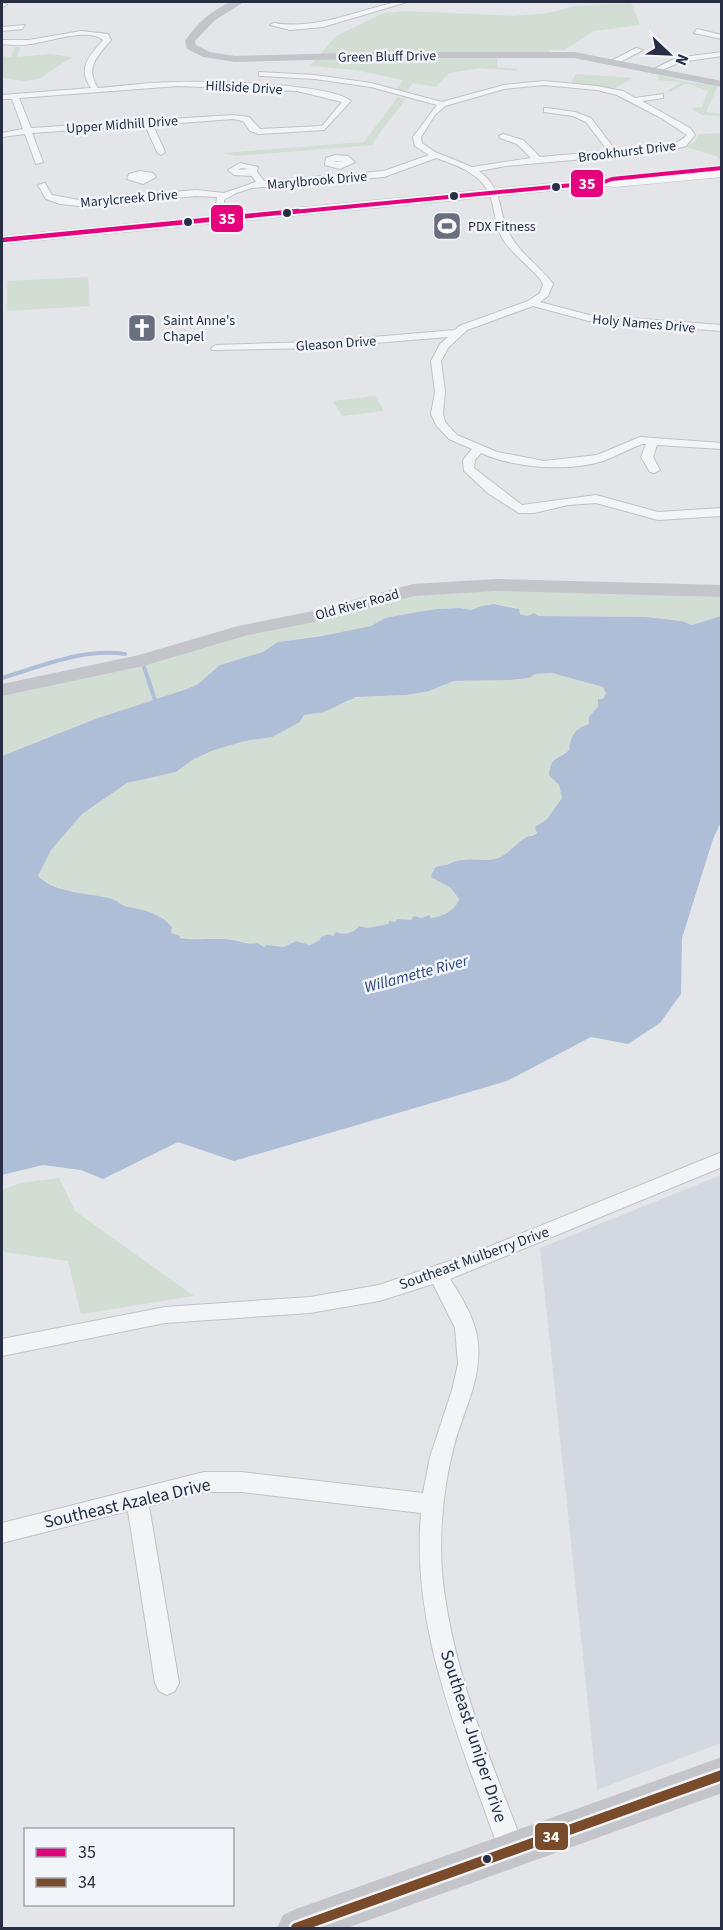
<svg xmlns="http://www.w3.org/2000/svg" width="723" height="1930" font-family="'Source Sans 3',sans-serif">
	<style>
		.built { fill: #d4d8e0 }
		.green { fill: #d2ddd4 }
		.water { fill: #afbed7; fill-rule: evenodd }
		.lines { fill: none; stroke-linecap: round; stroke-linejoin: round }
		.stream { stroke: #afbed7; stroke-width: 4 }
		.street-casing { stroke: #c1c3c7; stroke-width: 2 }
		.primary-casing { stroke: #bfc2c7; stroke-width: 1 }
		.street { fill: #f3f4f6; fill-rule: evenodd }
		.secondary { fill: #c4c5ca; fill-rule: evenodd }
		.primary { fill: #f7f7f7; fill-rule: evenodd }
		.bus-1-far1-casing { stroke: #f1f4f8; stroke-width: 6 }
		.bus-1-casing { stroke: #f1f4f8; stroke-width: 8 }
		.bus-2-casing { stroke: #f1f4f8; stroke-width: 15 }
		.bus-1-far1 { stroke: #e5007d; stroke-width: 4 }
		.bus-1 { stroke: #e5007d; stroke-width: 4.5 }
		.bus-2 { stroke: #7a4b2a; stroke-width: 10 }
		.bus-dot { fill: #282f45; stroke: #f1f4f8; stroke-width: 2 }
		.labels { text-anchor: middle; stroke-width: 5; stroke-linejoin: round; paint-order: stroke }
		.far-street-label { font-size: 14px; fill: #282f45; stroke: #f1f4f8 }
		.far-poi-label { font-size: 14px; fill: #282f45; stroke: #f1f4f8; text-anchor: start }
		.street-label { font-size: 15px; fill: #282f45; stroke: #f1f4f8 }
		.water-label { font-size: 16px; font-style: italic; fill: #2d487e; stroke: #f1f4f8 }
		.near-street-label { font-size: 18px; fill: #282f45; stroke: #f1f4f8 }
		.line-badge { stroke: #f1f4f8; stroke-width: 2 }
		.badge-label { font-size: 16px; text-anchor: middle; font-weight: bold; fill: #fff }
	</style>
	<rect width="100%" height="100%" fill="#e3e5e9"/>
	<path class="built" d="M721,1175V1743L597,1790L540,1248Z"/>
	<path class="green" d="M631,3L640,25L594,31L564,50H549V55L497,57V67L517,69L516,71L480,68L449,73L436,87L413,83L405,93L396,91L403,80L355,70L310,66L336,36L384,13L403,11L513,16L549,13L575,6Z
		M15,47H20L17,57L50,54L72,57L39,79L24,81L2,78V56L11,57Z
		M576,74L633,78L615,88L571,83Z
		M658,75L686,82L718,85L706,112L721,114V116L702,115L691,108L702,107L708,91L686,83L670,92L667,91L682,82L658,80Z
		M398,97L406,99L375,139L373,145L236,156L223,153L364,142Z
		M721,133V161L716,156L686,147L695,142L698,134Z
		M88,277L90,306L7,311V281Z
		M375,396L384,411L342,416L333,401Z
		M454,589L721,593V616L692,625L682,621L646,617L527,616L520,614L515,607L494,604L482,606L471,610L460,608L437,609L385,618L371,626L343,632L278,642L263,652L220,665L198,684L187,689L98,718L2,756V695C131,673 253,625 382,600C406,595 430,593 454,589Z
		M552,673L603,687L606,693L597,709L593,711L589,724C575,729 571,736 569,750L553,760V780L559,785L562,797L547,819L540,823L538,832L523,840L505,855L494,859L476,861L465,859L433,870L431,877L451,888L459,899C454,919 414,923 397,919L395,922L389,921L388,924L367,928L359,926L350,933L321,937L320,940L310,945L296,941L285,947L266,945L264,947C255,945 246,942 236,940C214,937 191,944 171,933L172,927C160,913 146,911 128,907C122,906 118,901 112,899C88,892 57,893 38,876L51,850L82,814L127,783L176,772L194,759L214,750L245,741L266,738L300,722L304,714L318,713L350,701L351,698L407,695L429,691L454,681L510,680L529,678L535,674Z
		M59,1178L75,1211L194,1296L81,1314L68,1261L4,1252L2,1246V1190L21,1183Z"/>
	<path class="water" d="M494,604L519,609L520,614L527,616L534,613L538,616L646,617L682,621L692,625L721,616V822L713,839L682,938L681,994L660,1023L628,1044L591,1037L507,1081L234,1161L178,1142L103,1179L81,1170L43,1165L2,1175V756L98,718L187,689L198,684L220,665L263,652L278,642L322,636L371,626L385,618L412,613L437,609L460,608L471,610L482,606ZM552,673L603,687L606,693L603,699H598V706L589,717V724C574,729 571,736 569,750C557,761 551,755 549,775L559,785L562,798L547,819L535,827L537,833C533,837 530,835 525,838C515,844 508,856 495,859C480,862 465,856 451,863C441,869 436,860 431,877L451,888L459,899C456,910 442,917 431,918L429,915L422,918L414,916L411,920L397,919L395,922L389,921L388,924L367,928L359,926C354,933 344,936 336,932L333,936L329,934L321,937L320,940L310,945L296,941L284,947L266,945L264,947L257,943C250,945 246,943 238,941C219,937 199,941 180,938V936L171,933L172,927C161,914 146,910 128,907C122,906 118,901 112,899C88,892 56,894 38,876L51,850L82,814L127,783L176,772L194,759L214,750L245,741L272,737L300,722L304,715L324,712L356,697L407,695L429,691L454,681L510,680L529,678L535,674Z"/>
	<g class="lines">
		<path class="stream" d="M144,667L155,700
			M2,678C42,666 83,648 125,654"/>
		<g class="street-casing">
			<path id="street" d="M397,2H407L323,27L290,30L270,25L274,23C318,30 355,11 397,2Z
				M2,3L6,4L7,5L2,7Z
				M25,25L22,29L2,31V27Z
				M697,29L722,35V39L694,33Z
				M81,31L108,34L111,40C98,56 84,67 98,88C124,86 151,82 177,82C209,81 330,83 351,101L324,130L259,134L250,131L243,121L233,119L153,125L165,152L161,155L157,152L145,125L32,133L43,162L36,164L25,134L2,137V133L23,129L12,99H2V95L91,88C77,68 89,56 103,40C89,27 48,42 30,44C20,46 11,45 2,44V40H29ZM178,86L297,91L342,102L322,126L260,129L249,117L233,115L31,128L19,98Z
				M636,48L643,50L618,63L611,61Z
				M722,52V56L681,62L654,73L650,71L676,58Z
				M259,72L315,75L371,83L442,102L504,85L544,81L597,86L623,91L635,98L663,94V98L642,101L690,128L695,135L686,146L664,152L506,166L479,171C504,190 497,209 509,233C519,253 540,266 553,284L548,296L540,302L589,315L722,325V331L589,321L533,306L467,330L448,348L441,361L445,392L443,414L445,422L457,435L497,452L544,461L597,455L640,437L722,443V449L657,445L653,457L660,470L654,473L650,472L641,457L646,444H642C629,449 616,456 603,461C568,472 514,468 481,453L475,460L474,468L522,505L596,495L658,512L722,508V516L658,520L596,503L568,505L534,513H519L489,494L464,471L463,460L472,449L449,439L436,425L431,414L435,392L431,361L440,344L448,337L314,348L212,350L211,348L216,345L314,342L455,330L459,326L528,301L540,293L543,284L540,279C528,265 512,254 502,238C496,226 495,214 492,202C486,175 459,166 436,158L384,177L252,188L236,193L224,200V206L234,218L229,221L226,220L216,206L217,197L196,196L79,206L60,204L46,199L38,185L45,183L52,195L79,200L196,190L224,193L256,182L252,176L234,175L228,170L240,163L258,167L257,172L264,181L384,171L429,155L415,146L413,137L437,105L371,87L315,79L262,76H259ZM544,85L597,90L617,95L661,118L687,135C671,152 638,149 616,151L591,118L575,112L547,108H544V112L573,116L586,122L608,151L540,157L523,140L503,134L499,136L500,138L517,144L531,158L472,167L435,152L422,143L421,137L435,115L445,106L504,89ZM241,168L249,169L238,170Z
				M335,155L348,156L355,162L340,169L325,165L326,158ZM336,161H344L333,162Z
				M140,171L153,173L156,177L143,184L127,179L129,174Z
				M722,1152V1167L450,1279C461,1296 473,1315 477,1336C484,1373 465,1407 455,1442C444,1483 439,1529 442,1572C451,1669 491,1760 525,1850L521,1859L512,1863L503,1859C491,1831 482,1801 471,1773C441,1689 413,1603 421,1513L241,1492H204L149,1506L179,1683L175,1691L167,1695L159,1691L155,1683L128,1511L2,1543V1523L204,1472H241L423,1493L430,1457L452,1390L458,1364L455,1328L433,1284L379,1301L310,1313L165,1323L2,1356V1339L165,1307L310,1297L379,1285L476,1252Z"/>
		</g>
		<g class="primary-casing">
			<path id="primary" d="M722,169V177L615,187L604,186L2,244V236L604,178L615,179Z"/>
		</g>
		<use href="#street" class="street"/>
		<path class="secondary" d="M231,2H244L215,20L195,41L196,45L210,52L235,56L385,52H574L722,81V87L574,58H385L235,62L203,57L187,49L185,41C197,23 212,10 231,2Z
			M496,579L722,585V597L496,591L414,596L315,622L248,635L143,666L2,696V684L139,655L238,626L313,611L413,584Z
			M722,1757V1793L347,1928H277L283,1915L296,1909Z"/>
		<use href="#primary" class="primary"/>
		<g class="bus-1-far1-casing">
			<path id="bus-1-far1" d="M283,213L604,182L612,179L722,168"/>
		</g>
		<g class="bus-1-casing">
			<path id="bus-1" d="M2,240L298,211"/>
		</g>
		<g class="bus-2-casing">
			<path id="bus-2" d="M296,1928L722,1775"/>
		</g>
		<use href="#bus-1-far1" class="bus-1-far1"/>
		<use href="#bus-1" class="bus-1"/>
		<use href="#bus-2" class="bus-2"/>
	</g>
	<defs>
		<g id="stadium-square" transform="scale(1.5)"><rect x="-9" y="-9" width="18" height="18" rx="4" fill="#696f7e" stroke="#f1f4f8"/><path d="M0-5a6.5 5 0 1 0 0 10a6.5 5 0 1 0 0-10ZM-3.5-1.8h7v3.6h-7Z" fill="#fff"/></g>
		<g id="church-square" transform="scale(1.5)"><rect x="-9" y="-9" width="18" height="18" rx="4" fill="#696f7e" stroke="#f1f4f8"/><path d="M-1.2-6h2.4v3.5h3.3v2.4h-3.3V6h-2.4V-.1h-3.3v-2.4h3.3Z" fill="#fff"/></g>
	</defs>
	<g fill-rule="evenodd">
		<use href="#stadium-square" x="447" y="226"/>
		<use href="#church-square" x="142" y="328"/>
	</g>
	<g class="bus-dot">
		<circle cx="556" cy="187" r="5"/>
		<circle cx="454" cy="196" r="5"/>
		<circle cx="287" cy="213" r="5"/>
		<circle cx="188" cy="222" r="5"/>
		<circle cx="487" cy="1859" r="5"/>
	</g>
	<g class="labels">
		<g class="far-street-label">
			<text transform="translate(387 56) rotate(-1)" y="5">Green Bluff Drive</text>
			<text transform="translate(244 87) rotate(3)" y="5">Hillside Drive</text>
			<text transform="translate(122 124) rotate(-4)" y="5">Upper Midhill Drive</text>
			<text transform="translate(627 151) rotate(-7)" y="5">Brookhurst Drive</text>
			<text transform="translate(317 180) rotate(-5)" y="5">Marylbrook Drive</text>
			<text transform="translate(129 198) rotate(-5)" y="5">Marylcreek Drive</text>
			<text transform="translate(644 323) rotate(5)" y="5">Holy Names Drive</text>
			<text transform="translate(336 343) rotate(-4)" y="5">Gleason Drive</text>
			<text transform="translate(357 604) rotate(-15)" y="5">Old River Road</text>
		</g>
		<g class="far-poi-label">
			<text x="468" y="231">PDX Fitness</text>
			<text x="163" y="325">Saint Anne's<tspan x="163" dy="16">Chapel</tspan></text>
		</g>
		<g class="street-label">
			<text transform="translate(474 1258) rotate(-20)" y="5">Southeast Mulberry Drive</text>
		</g>
		<g class="water-label">
			<text transform="translate(416 973) rotate(-15)" y="6">Willamette River</text>
		</g>
		<g class="near-street-label">
			<text transform="translate(127 1503) rotate(-13)" y="6">Southeast Azalea Drive</text>
			<text transform="translate(474 1736) rotate(72)" y="6">Southeast Juniper Drive</text>
		</g>
	</g>
	<g class="line-badge">
		<rect x="570" y="169" width="34" height="29" rx="6" fill="#e5007d"/>
		<rect x="210" y="204" width="34" height="29" rx="6" fill="#e5007d"/>
		<rect x="534" y="1822" width="35" height="29" rx="6" fill="#7a4b2a"/>
	</g>
	<g class="badge-label">
		<text x="587" y="189">35</text>
		<text x="227" y="224">35</text>
		<text x="551" y="1842">34</text>
	</g>
	<rect width="723" height="1930" fill="none" stroke="#282f45" stroke-width="6"/>
	<rect x="24" y="1828" width="210" height="78" fill="#f1f4f8" stroke="#a1a5b0" stroke-width="1.5"/>
	<rect x="36" y="1848" width="30" height="9" fill="#e5007d" stroke="#a1a5b0" stroke-width="1.5"/>
	<text x="78" y="1858" font-size="18" fill="#282f45">35</text>
	<rect x="36" y="1878" width="30" height="9" fill="#7a4b2a" stroke="#a1a5b0" stroke-width="1.5"/>
	<text x="78" y="1888" font-size="18" fill="#282f45">34</text>
	<g transform="translate(669 54) rotate(113)" stroke="#f1f4f8" stroke-width="4.5" paint-order="stroke">
	<path d="M0-4.5L10 22L0 15L-10 22Z" fill="#282f45"/>
	<text y="-9" font-size="16" font-weight="bold" text-anchor="middle" fill="#282f45">N</text>
	</g>
</svg>
